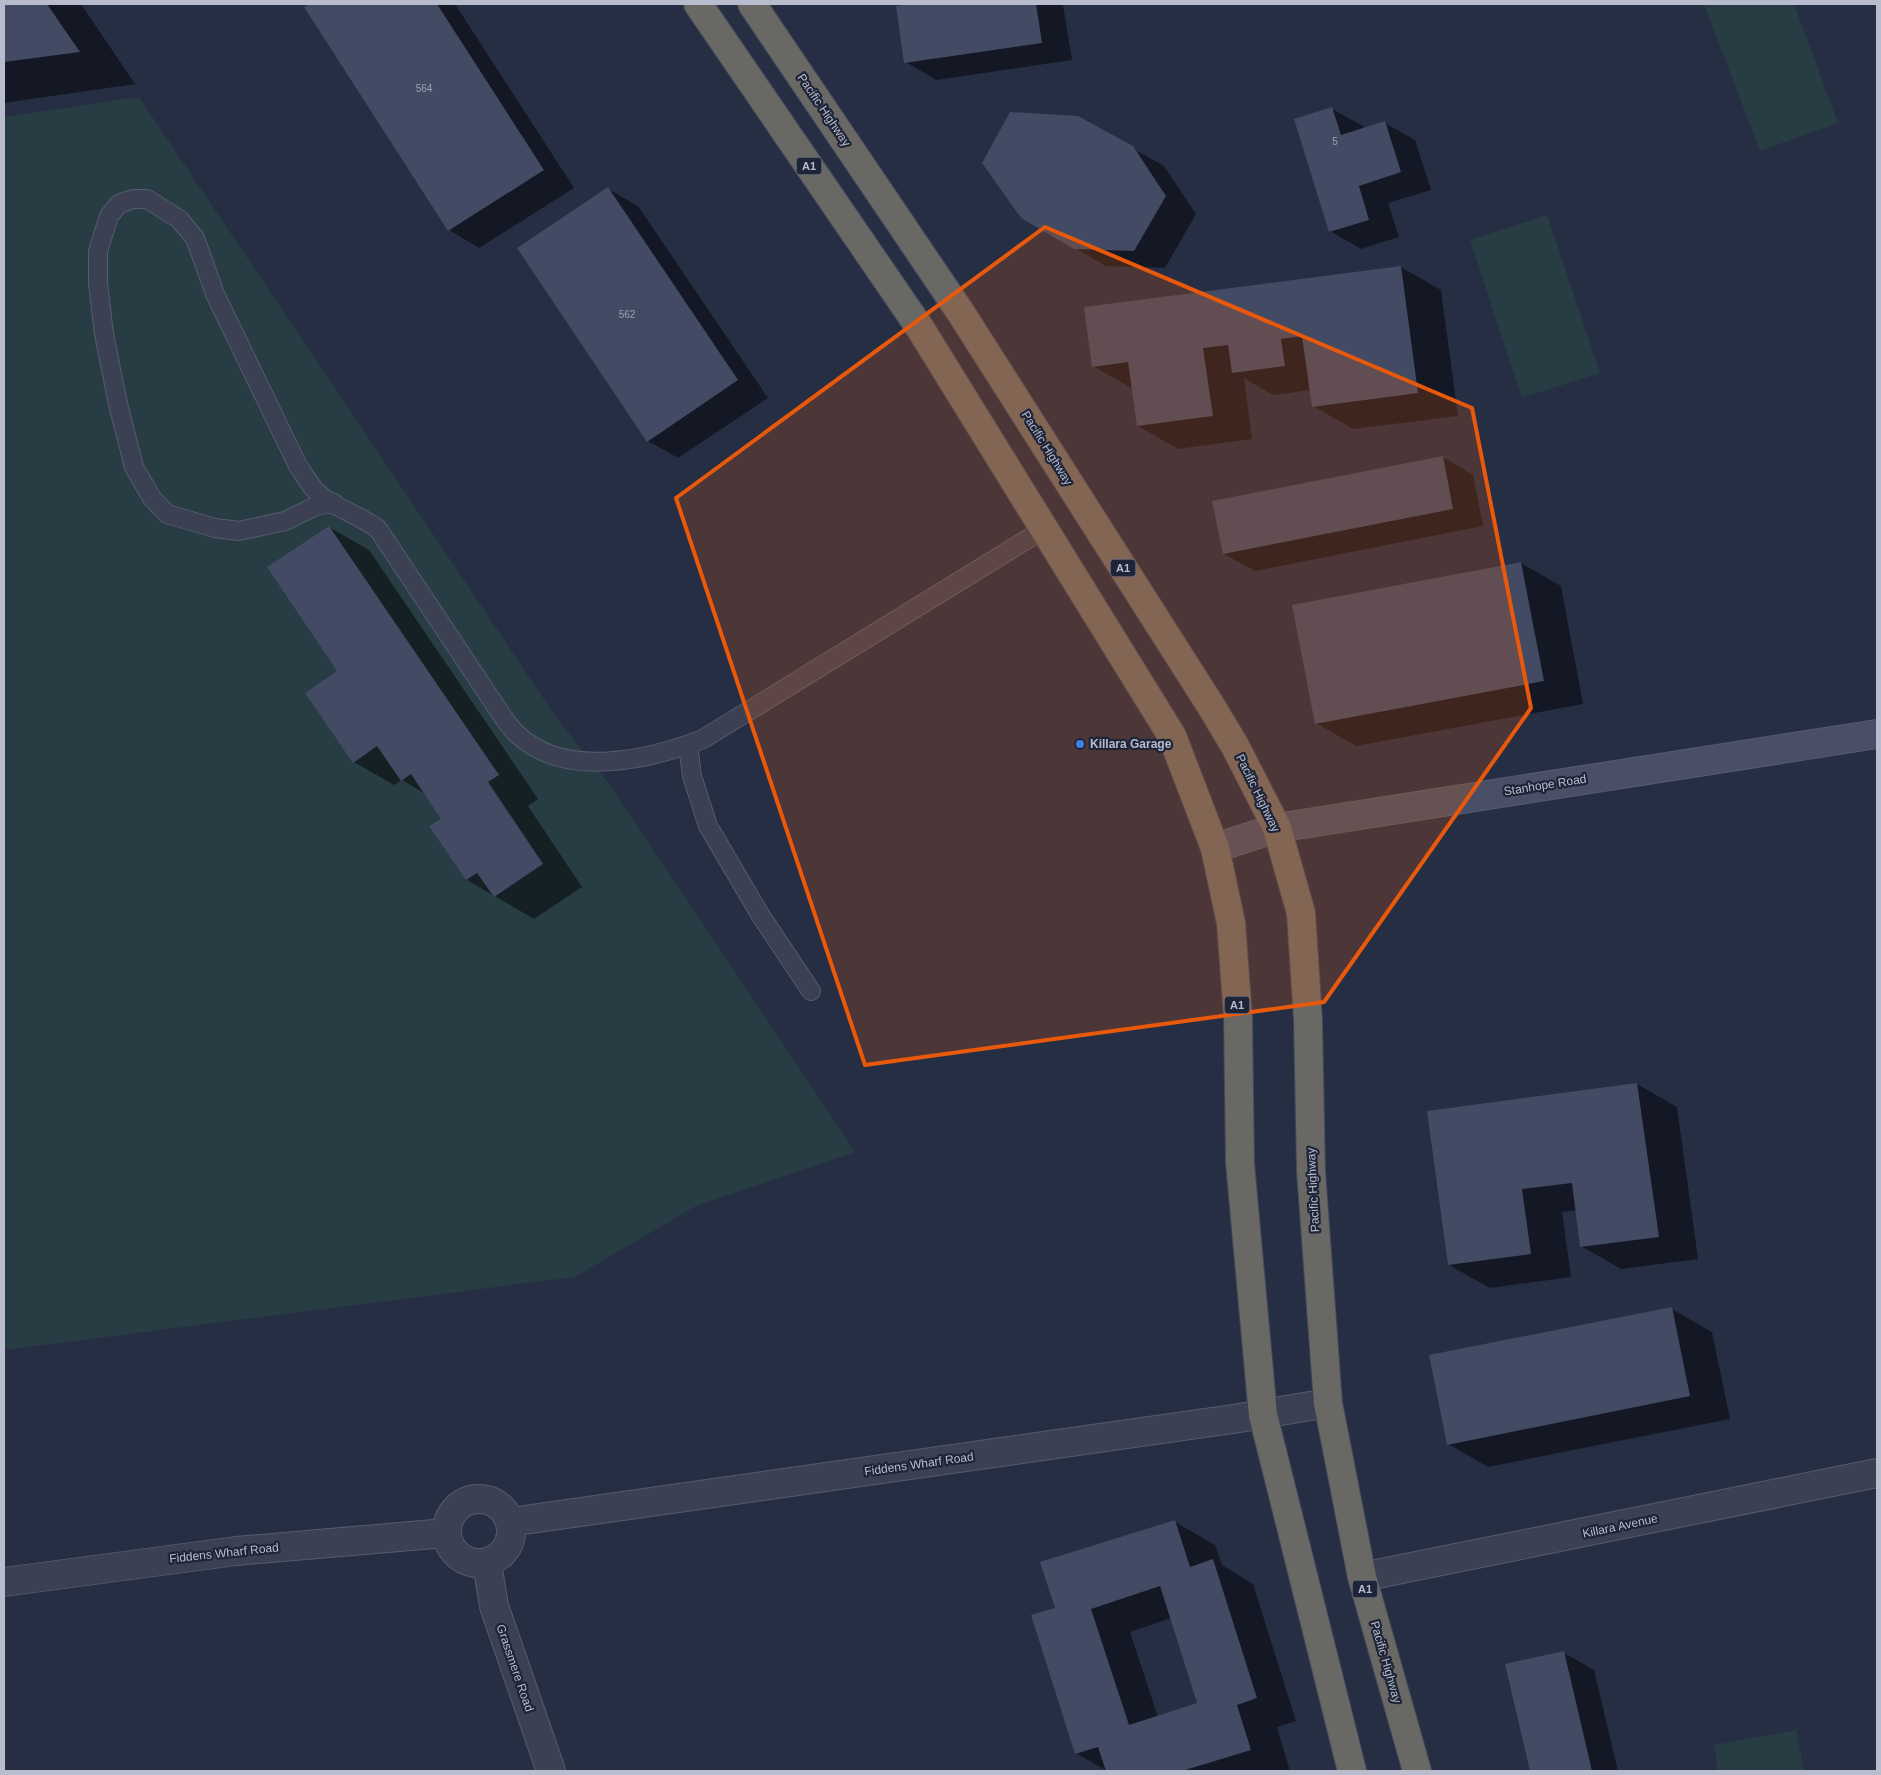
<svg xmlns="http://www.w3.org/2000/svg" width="1881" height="1775" font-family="Helvetica,sans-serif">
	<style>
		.green { fill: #283c44 }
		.shadow { fill: #0007; fill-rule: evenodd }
		.building { fill: #424a64; fill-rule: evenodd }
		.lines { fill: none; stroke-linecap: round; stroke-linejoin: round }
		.service-casing { stroke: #565b6d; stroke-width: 20 }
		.minor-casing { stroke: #565b6d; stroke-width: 30 }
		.tertiary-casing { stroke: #565b6d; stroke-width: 30 }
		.secondary-casing { stroke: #565b6d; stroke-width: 30 }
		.trunk-casing { stroke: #42485a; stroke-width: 30 }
		.service { stroke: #3b4153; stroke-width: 18 }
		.minor { stroke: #3b4153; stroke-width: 28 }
		.tertiary { stroke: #3b4153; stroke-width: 28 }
		.secondary { stroke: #494f66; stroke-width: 28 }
		.trunk { stroke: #696865; stroke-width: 28 }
		.marked { fill: #e8590c; fill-opacity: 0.2; stroke: #e8590c; stroke-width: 4; stroke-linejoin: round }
		.shop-dot { fill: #3f7fe0; stroke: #1f2538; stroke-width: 2 }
		.labels { text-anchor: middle; stroke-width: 4.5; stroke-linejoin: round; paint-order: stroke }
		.number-label { font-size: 10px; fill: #9aa0b3 }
		.shield { fill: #1f2538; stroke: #8a8fa0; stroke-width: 1 }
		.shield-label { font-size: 11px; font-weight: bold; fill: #b8bccd }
		.street-label { font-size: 12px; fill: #b8bccd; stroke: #1f2538 }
		.poi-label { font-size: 12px; font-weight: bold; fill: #b8bccd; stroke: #1f2538; text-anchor: start }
	</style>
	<rect width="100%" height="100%" fill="#262e44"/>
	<path class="green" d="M1704,4H1794L1838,123L1760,151Z
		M139,97L556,717L609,784L855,1152L696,1206L575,1277L4,1350V117Z
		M1547,215L1600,373L1522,398L1470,240Z
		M1796,1730L1804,1771H1718L1714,1745Z"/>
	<path class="shadow" d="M4,4H81L135,84L4,103Z
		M311,4H455L574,188L479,248L449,230L306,7Z
		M919,4H1061L1063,5L1072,60L936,80L906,62L897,7Z
		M1332,109L1363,126L1364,129L1385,123L1415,140L1431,190L1388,203L1399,237L1361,249L1330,231Z
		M1132,148L1164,166L1196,214L1165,268L1106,266L1075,248Z
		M608,189L638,206L768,398L678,458L648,441Z
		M1401,267L1441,290L1458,416L1353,429L1313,406L1311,390L1273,395L1244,378L1252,439L1178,449L1138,426L1133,389L1093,366Z
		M1443,457L1473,475L1483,526L1255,571L1224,554Z
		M329,527L369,550L538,799L528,806L582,887L534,919L467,880L443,819L426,794L402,780L394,785L354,762L339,672Z
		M1521,563L1561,586L1583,704L1356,746L1316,723Z
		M1637,1084L1677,1107L1698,1259L1621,1269L1581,1246L1577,1210L1562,1212L1571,1277L1490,1288L1449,1265L1428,1112Z
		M1672,1309L1712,1332L1730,1419L1488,1467L1448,1444Z
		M1175,1522L1215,1545L1222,1565L1253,1584L1296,1721L1277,1727L1290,1771H1107L1076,1753L1057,1609ZM1171,1618L1199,1704L1158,1717L1130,1632Z
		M1564,1653L1594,1670L1618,1771H1531L1507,1665Z"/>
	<path class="building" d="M4,4H47L80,52L4,62Z
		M309,4H437L544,170L448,231L304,7Z
		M910,4H1036L1042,43L904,63L896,6Z
		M1332,107L1341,135L1385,121L1401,172L1359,186L1369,220L1329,232L1294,119Z
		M1010,112L1078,116L1133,146L1166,196L1134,251L1074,249L1021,218L982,163Z
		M608,187L738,380L647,442L517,248Z
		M1401,266L1418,393L1312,407L1302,336L1281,339L1285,366L1232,373L1228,345L1203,348L1213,416L1137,426L1128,362L1092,367L1084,307Z
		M1443,456L1453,509L1223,554L1212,501Z
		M329,526L499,775L488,782L543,864L494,897L477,873L466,880L429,826L441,819L411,774L401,781L377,746L353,763L305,693L337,671L267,567Z
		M1521,562L1544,681L1315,724L1292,605Z
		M1637,1083L1659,1237L1580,1247L1572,1183L1522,1189L1531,1254L1448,1265L1427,1111Z
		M1672,1307L1690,1396L1447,1445L1429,1355Z
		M1175,1520L1190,1567L1213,1559L1257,1698L1237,1705L1251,1750L1182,1771H1106L1098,1747L1075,1754L1031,1615L1055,1608L1040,1562ZM1160,1586L1197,1703L1129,1725L1091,1609Z
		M1564,1651L1592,1771H1530L1505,1664Z"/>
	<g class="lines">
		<g class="service-casing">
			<path id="service" d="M334,503L316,506L285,521L239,531L215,528L167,514L152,498L134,467L118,404L104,334L98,283V251L109,216L119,204L133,199H147L179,219L195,238L215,294L298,466C304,474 308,482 314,489C330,507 359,514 378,529L501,714C506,721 511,729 518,735C565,779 649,760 703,739L1044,529
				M688,745L692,776L708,826L761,916L811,991"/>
		</g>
		<g class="minor-casing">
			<path id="minor" d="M487,1563L494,1606L551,1771
				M1362,1577L1877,1473"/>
		</g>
		<g class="tertiary-casing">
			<path id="tertiary" d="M447 1531a32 32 0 1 1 64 0a32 32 0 1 1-64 0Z
				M510,1522L1233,1419L1328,1403
				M4,1582L236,1551L446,1533"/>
		</g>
		<g class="secondary-casing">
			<path id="secondary" d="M1215,848L1277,828L1877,734"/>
		</g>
		<g class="trunk-casing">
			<path id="trunk" d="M698,4L920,328L1172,736L1215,848L1231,923L1238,1017L1240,1163L1263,1415L1352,1771
				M752,4L961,313L1211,706L1235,746L1277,828L1301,913L1308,1020L1311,1171L1328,1403L1362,1577L1417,1771"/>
		</g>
		<use href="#service" class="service"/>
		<use href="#minor" class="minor"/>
		<use href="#tertiary" class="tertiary"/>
		<use href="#secondary" class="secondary"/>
		<use href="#trunk" class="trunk"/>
	</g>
	<path class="marked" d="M1045,227L1472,408L1531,708L1324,1002L865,1065L676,498Z"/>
	<circle class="shop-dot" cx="1080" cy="744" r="5"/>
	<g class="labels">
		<g class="number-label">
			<text x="424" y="92">564</text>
			<text x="1335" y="145">5</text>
			<text x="627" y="318">562</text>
		</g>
		<g class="shield">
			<rect x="796.5" y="157.5" width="25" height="17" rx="4"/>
			<rect x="1110.5" y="559.5" width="25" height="17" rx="4"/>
			<rect x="1224.5" y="996.5" width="25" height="17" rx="4"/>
			<rect x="1352.5" y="1580.5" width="25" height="17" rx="4"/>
		</g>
		<g class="shield-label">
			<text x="809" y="170">A1</text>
			<text x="1123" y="572">A1</text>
			<text x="1237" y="1009">A1</text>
			<text x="1365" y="1593">A1</text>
		</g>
		<g class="street-label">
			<text transform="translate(824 110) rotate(56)" y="4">Pacific Highway</text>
			<text transform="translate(1047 448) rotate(58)" y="4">Pacific Highway</text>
			<text transform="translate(1545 785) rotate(-9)" y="4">Stanhope Road</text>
			<text transform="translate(1258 793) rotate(64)" y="4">Pacific Highway</text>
			<text transform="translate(1313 1190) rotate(-93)" y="4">Pacific Highway</text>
			<text transform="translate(919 1464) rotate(-8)" y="4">Fiddens Wharf Road</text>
			<text transform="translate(1620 1526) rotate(-12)" y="4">Killara Avenue</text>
			<text transform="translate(224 1553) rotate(-6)" y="4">Fiddens Wharf Road</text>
			<text transform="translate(1386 1662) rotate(74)" y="4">Pacific Highway</text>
			<text transform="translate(515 1668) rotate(71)" y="4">Grassmere Road</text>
		</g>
		<g class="poi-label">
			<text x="1090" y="748">Killara Garage</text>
		</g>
	</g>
	<rect width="1881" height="1775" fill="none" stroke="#b8bccd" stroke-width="10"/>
</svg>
